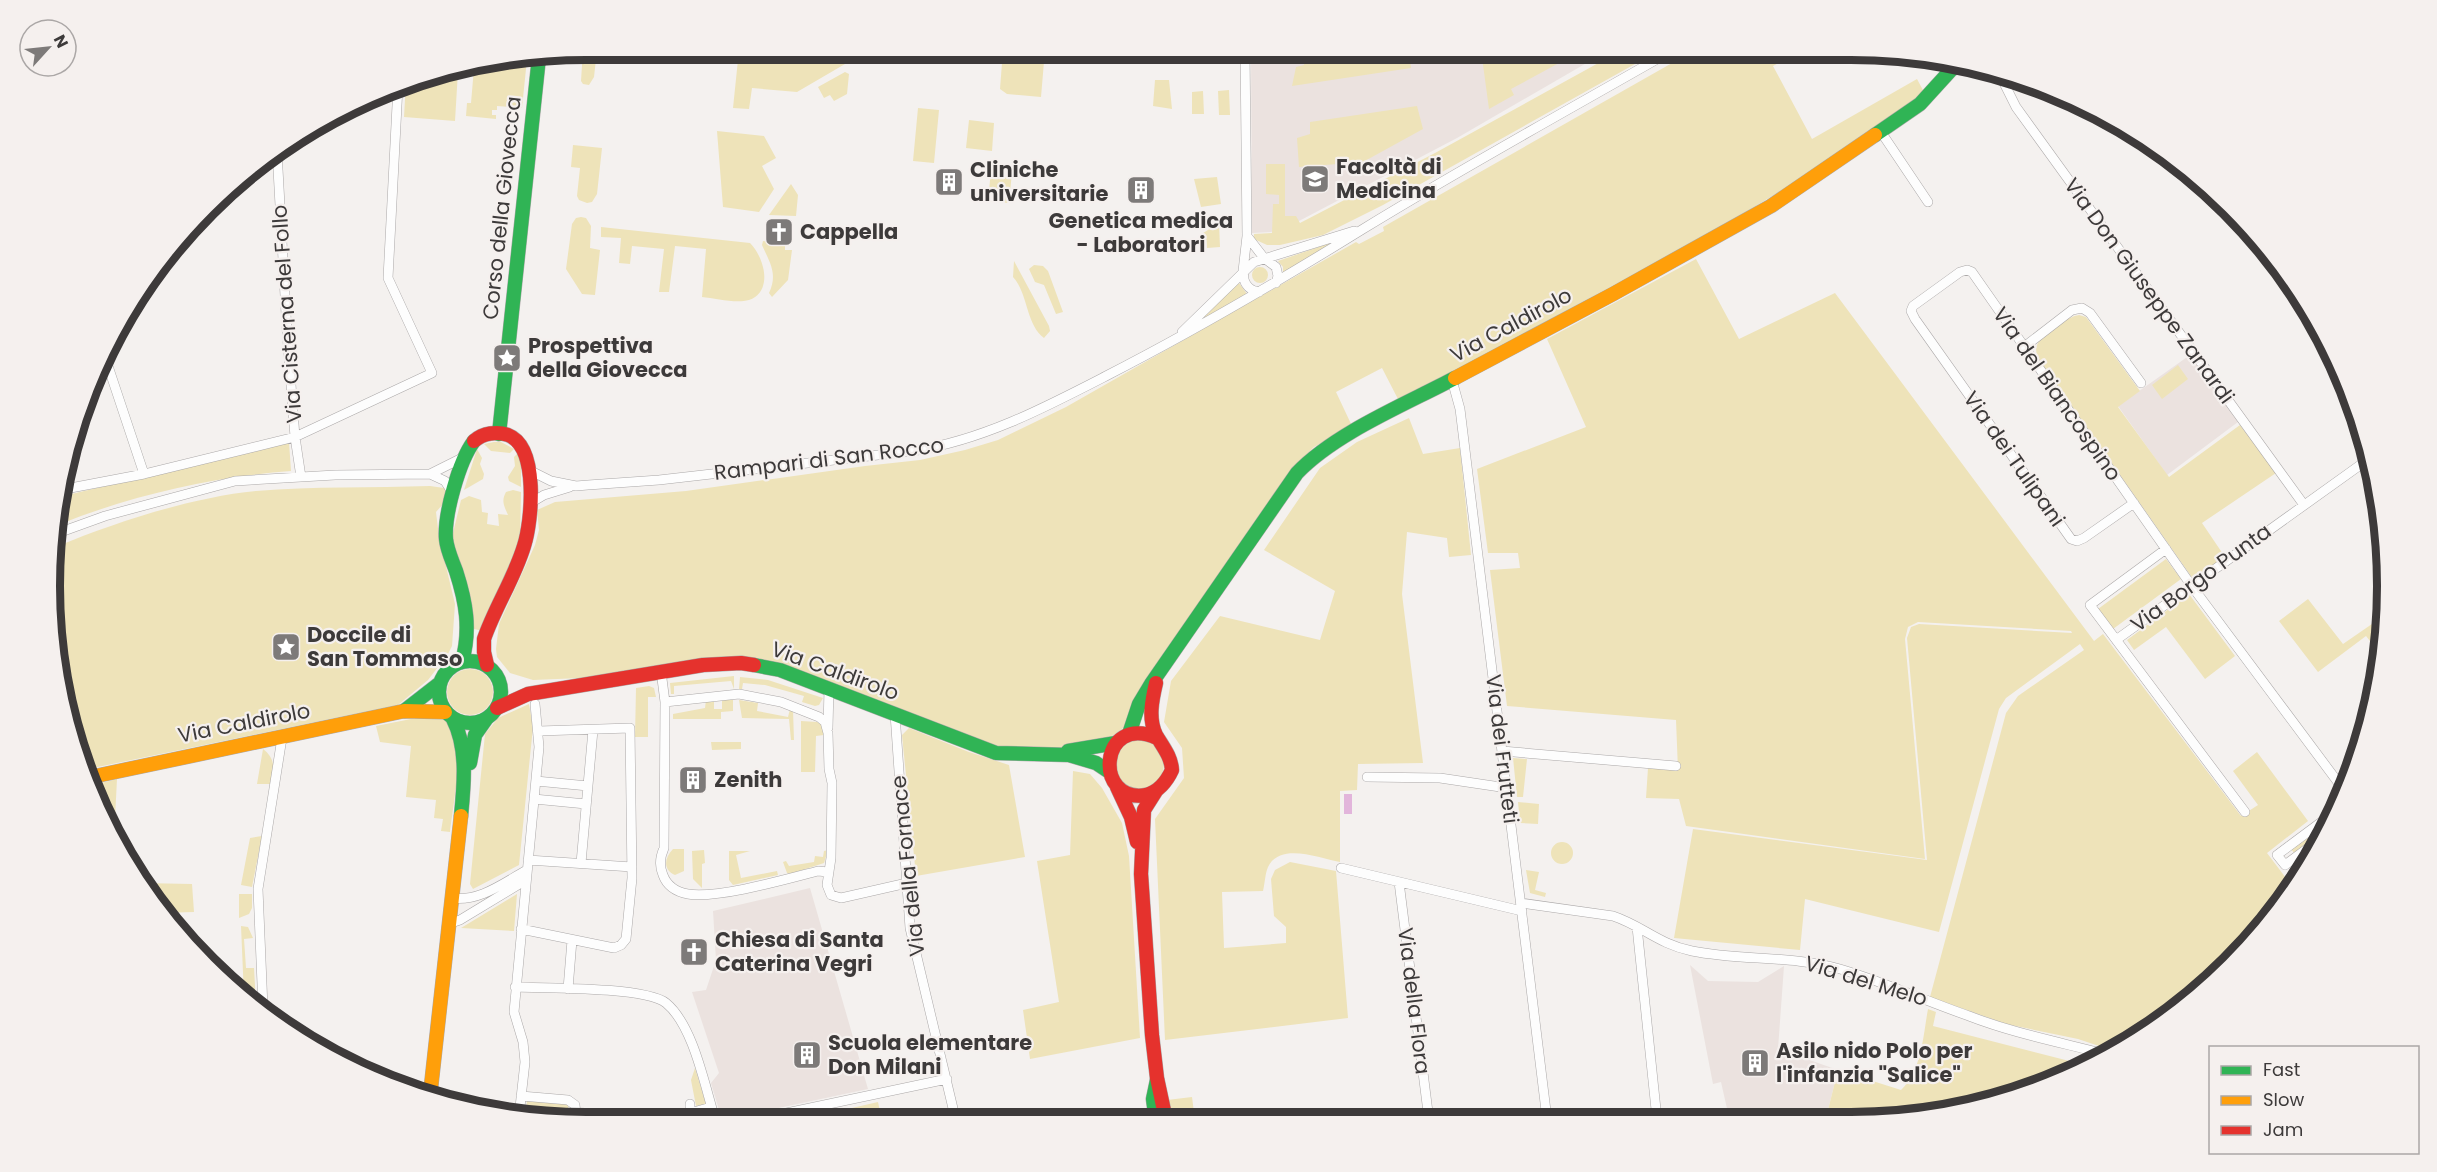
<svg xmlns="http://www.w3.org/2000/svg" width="2437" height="1172" font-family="Poppins,sans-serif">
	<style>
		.built { fill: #ebe2df }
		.green { fill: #eee3b9 }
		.water { fill: #e2b5db }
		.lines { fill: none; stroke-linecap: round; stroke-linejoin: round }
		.street-casing { stroke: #aba8a8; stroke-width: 10 }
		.fast-casing { stroke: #aba8a8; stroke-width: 15 }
		.slow-casing { stroke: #aba8a8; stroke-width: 15 }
		.jam-casing { stroke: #aba8a8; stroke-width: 15 }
		.street { stroke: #fdfdfd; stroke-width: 9 }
		.fast { stroke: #30b455; stroke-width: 14 }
		.slow { stroke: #ff9f0a; stroke-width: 14 }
		.jam { stroke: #e5322d; stroke-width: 14 }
		.labels { text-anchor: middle; stroke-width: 4.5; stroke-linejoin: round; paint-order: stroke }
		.poi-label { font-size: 21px; font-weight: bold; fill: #3d3a3a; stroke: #f5f0ee; text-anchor: start }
		.street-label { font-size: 21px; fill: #3d3a3a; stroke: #f5f0ee }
		.rim { fill: none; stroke: #3d3a3a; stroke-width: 8 }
	</style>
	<rect width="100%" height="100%" fill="#f4f1ef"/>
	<path class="built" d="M1251,50H1609L1457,138L1299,221L1271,232L1252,233Z
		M2190,355L2238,422L2167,475L2118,406Z
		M810,888L868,1089L722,1120L711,1083L719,1073L692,992L706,990L716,960L713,911Z
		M1690,965L1708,981L1758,982L1784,966L1778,1049L1838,1070L1826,1118H1740L1737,1111L1728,1113L1721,1082L1713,1084Z"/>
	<path class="green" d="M583,50H597L594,77L589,85L583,84L581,81Z
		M739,50H845L847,59L845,64L797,92L752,88L749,109L733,108Z
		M1003,50H1045L1041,97L1007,94L1000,89Z
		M1301,50H1409L1411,68L1292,86L1296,67L1304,65Z
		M1481,50H1583L1511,89L1514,95L1489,109Z
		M1622,50H1667L1660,53L1655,50L1639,58L1635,64L1383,205L1323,235L1280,245H1267L1254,239V234L1272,233L1273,204H1279V195L1266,194V164H1285V216H1296L1300,223L1435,153Z
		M1695,50H1802L1773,66L1812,139L1917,79L1924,92L1833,159L1718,229L1399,401L1382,368L1336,392L1352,426L1314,447L1292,469L1126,726L1108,739L1057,749L1029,752L992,746L792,668L700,662L582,678L533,680L510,673L497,657L496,649L499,624L535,545L539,530L537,510L555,502L686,491L865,466L920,460L965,450L998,440L1066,407L1356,242L1359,244L1384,231L1383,227Z
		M527,59L522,108L497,106V110H492V115H496V119L466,116L467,103H471L474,68Z
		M458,71L455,121L404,117L406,82L413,78Z
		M845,72L849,74L847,94L834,101L830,95L824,98L818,87Z
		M1155,80H1169L1172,109L1153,106Z
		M1229,90L1230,115H1219L1218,91Z
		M1203,91L1204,114H1192V92Z
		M1417,106L1423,129L1363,162L1299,167L1297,138L1310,134V122Z
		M918,108L939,110L934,163L913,161Z
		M969,120L994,123L992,151L966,148Z
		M717,131L764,136L776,158L762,166L774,189L759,212L723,207Z
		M573,145L602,148L597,194L592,202L587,203L579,200L577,196L580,168L571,167Z
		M991,170L1012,172L1009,203L988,201Z
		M1217,177L1221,204L1201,207L1194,179Z
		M791,184L798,195L796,216L769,215Z
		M581,217L586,218L591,226L590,248L600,250L595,295L582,294L566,269L572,224L576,218Z
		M1219,223L1220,247L1207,248L1206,235H1200Z
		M601,227L750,243C764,257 774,291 749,300C736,304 715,298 702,297L706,249L675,246L669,292H659L664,249L632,246L630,264L619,263L621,238L601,237Z
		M1339,240L1283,273V267L1278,261Z
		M763,241L785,244V250H792L788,280L772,297L769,293C778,274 770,263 762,245Z
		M1696,259L1739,339L1835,293L2094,641L2103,634L2241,816L2258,805L2233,771L2257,752L2308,821L2267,853L2292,886L2277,912L2178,1011L2111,1050L2078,1039L2006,1024L1930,997L2006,713L2018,696L2084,650L2080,644L2006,698L1999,709L1939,932L1805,899L1800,950L1674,938L1693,829L1927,860L1907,638L1911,627L1919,624L2072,633L2071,631L1918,622L1908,627L1905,639L1925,859L1686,826L1679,799L1646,798L1648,768L1678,770L1676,720L1507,706L1490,570L1520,568L1518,553H1488L1477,469L1586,427L1547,339Z
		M1014,261L1049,326L1050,331L1044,338C1026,325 1028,293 1013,277Z
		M1034,265L1043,266L1048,271L1063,312L1056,314L1044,285L1035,282L1029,269Z
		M1252 275a8 8 0 1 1 16 0a8 8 0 1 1-16 0Z
		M1239,283L1247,294L1199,321Z
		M2079,315L2086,317L2140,391L2118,407L2169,477L2240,425L2276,473L2202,523L2225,557L2193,579L2038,358C2036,352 2035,348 2038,343C2042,334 2069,316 2079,315Z
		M2178,365L2188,379L2162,399L2152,385Z
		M1409,418L1423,454L1460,448L1471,555L1449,557L1447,538L1407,532L1402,594L1423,763L1358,764L1357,790L1340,791V862C1319,858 1280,842 1268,867C1265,874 1265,883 1263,891L1222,892L1224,948L1286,943V927L1274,916L1271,879L1275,870L1290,862L1336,871L1348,1018L1165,1040L1155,819L1184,778L1182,748L1164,722L1171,681L1220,616L1320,640L1335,591L1264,550L1320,468L1357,442Z
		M289,442L291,471C212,477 132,495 58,525L59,497Z
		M494,442H501L514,449L510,453L491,451L484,444Z
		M477,449L482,458L480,464L484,474L483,479L464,490Z
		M518,453L521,458V487L509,481L508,477L515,466L514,457Z
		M430,486L444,488L447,493L444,503L436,512L439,537L455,604L452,646L448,654L428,680L398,705L88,769L54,656L58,546C116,522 193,497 256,491C313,486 372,488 430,486Z
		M513,490L521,492L520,543L483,631L474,629L452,537L461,500L469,496L481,500L482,512L488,513L487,524L499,526L498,514L508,515C504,506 501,501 506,492Z
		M2166,559L2181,579L2113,629L2098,609Z
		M2189,594L2235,656L2205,679L2166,627L2134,650L2127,640Z
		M2308,599L2343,644L2385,615L2381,655L2366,636L2318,672L2279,621Z
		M447 692a23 23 0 1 1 46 0a23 23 0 1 1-46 0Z
		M734,676V689L731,681L674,686V694H671L670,683Z
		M740,677L768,680L823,698L819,705L815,706L802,702L804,696L765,685L743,683L742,689H739Z
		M649,686L654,688L656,697H648V737H635L636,688Z
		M714,699V709H722V699L733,700V711L721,712V719H673V714L705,708L706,700Z
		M739,700L758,703L757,711L788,717L790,709L793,710L794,740H791L789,719L742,718Z
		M529,704L533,727L519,865L473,889L470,884L485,734L498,718Z
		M438,717C450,719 455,730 458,741C462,755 452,814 450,832L441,831L443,819L434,818L436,800L406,797L411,746L380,742L376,726L411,719Z
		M801,721L817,722L823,725L824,735L816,736L815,772H801Z
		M909,728L969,752L1009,765L1025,857L916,876L902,735Z
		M1114 764a25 25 0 1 1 50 0a25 25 0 1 1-50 0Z
		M711,742H741V749L712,750Z
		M263,749C276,759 274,769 272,784H257Z
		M1513,758L1527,759L1523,797H1517Z
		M1073,771L1090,774L1102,788L1122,823L1129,856L1140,1038L1030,1059L1023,1010L1059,1002L1037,861L1070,855Z
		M117,779L114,838L105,824L93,785Z
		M1518,802L1539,804L1538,824L1520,823Z
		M2331,818L2323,833L2295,854L2291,849Z
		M262,836L252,887L241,885L250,838Z
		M1551 853a11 11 0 1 1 22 0a11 11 0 1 1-22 0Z
		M673,849H684V871L675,875C663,870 664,858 673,849Z
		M704,850L705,863L702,864V888L693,879L692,851Z
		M828,850L824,863L790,874L787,873L783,862L786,861L789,866L814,862L815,856L823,857L824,851Z
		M729,851H750L736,855L741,878L777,871L778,875L733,885L729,880Z
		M1526,870L1539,872L1535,890L1546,893L1545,897L1530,893Z
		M142,883L192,884L194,912L161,913Z
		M239,894H252V908L249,914L239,918Z
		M517,894L514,931L461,928Z
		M241,926L248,927L253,938L244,939L246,968H254L256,1004L244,996Z
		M1928,1009L1936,1012L1933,1026L2085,1065L2057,1082L1921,1118H1826L1838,1070L1901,1090C1922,1070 1923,1036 1928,1009Z
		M695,1068L706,1104L696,1106L691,1080Z
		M1192,1097L1195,1120H1170L1167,1100Z
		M527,1101L568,1104L569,1121L525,1116Z
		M878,1102L882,1121L791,1122Z"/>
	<path class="water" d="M1344,794H1352V814H1344Z"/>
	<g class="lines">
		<g class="street-casing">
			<path id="street" d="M1999,73L2016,107L2304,505
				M1881,132L1928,202
				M277,151L287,332L295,437L301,477
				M1247,236L1264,258L1276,267L1278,276L1276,283
				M1244,270C1242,281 1247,290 1259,292
				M1243,271L1247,236L1245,50
				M1182,332L1254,262L1354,231
				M2024,347L2072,310L2082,308L2090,313L2141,383
				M106,360L144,474
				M1452,380L1460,409L1547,1119
				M529,470L551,481L576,486L588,485L659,480L913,451C983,440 1044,408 1106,376C1194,331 1279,281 1363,229C1464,167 1570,109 1673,50
				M430,474L445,481L454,495
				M60,490L144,474L295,437L432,373L388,278L398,86
				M2134,503L2084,538L2077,541L2071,539L1915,319L1911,311L1913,306L1960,272L1967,270L1972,272L2191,585L2346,793
				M529,504L544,495L570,487
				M58,533L105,516L235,481L335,475L430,474L466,456
				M2166,549L2090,605L2245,812
				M2116,640L2370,458
				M2376,662L2380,666
				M661,671L665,702L664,848C660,857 659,866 663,875C667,886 677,892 688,894C717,899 787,879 818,871L828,872
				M665,702L739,694L781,702L819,717L825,722L828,733L829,769L832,783L831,858L827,885L831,895L841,898L907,883
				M895,714L910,928L956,1121
				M828,728L829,688
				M1502,751L1676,766
				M1367,777L1440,778L1507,788
				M536,781L588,786
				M534,799L586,804
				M2319,840L2285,865L2277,855L2336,811
				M528,860L632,867
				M581,863L593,730
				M1341,868L1522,911
				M1399,882L1429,1120
				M451,898C480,902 503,883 527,870
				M1521,903L1613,916C1643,926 1658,944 1692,951C1741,961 1791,955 1840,969C1884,982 1926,1001 1969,1016C2013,1033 2059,1042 2105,1054
				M448,924L460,920L526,880
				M1637,927L1657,1119
				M521,929L614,948L621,945L626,939L632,878L630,728L539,731
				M515,987C545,988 646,987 666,1003C694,1026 705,1088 716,1122
				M568,989L572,940
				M263,1008L258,889L282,738
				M521,1096L568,1100L575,1105L577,1122
				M690,1104V1122
				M690,1113L711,1107
				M519,1116L525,1062L523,1042L514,1012L539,747L535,704
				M744,1122L947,1079"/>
		</g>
		<g class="fast-casing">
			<path id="fast" d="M1875,135L1920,104L1951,70L1963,62
				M499,434L539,57
				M439 692a31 31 0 1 1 62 0a31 31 0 1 1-62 0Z
				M462,662C471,629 466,602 456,571C452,560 447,550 446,539C444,515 459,461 474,441
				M754,665L780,670L996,753L1069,755L1096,763L1108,771
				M404,711L440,683
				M453,719C468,748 464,785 461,816
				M1129,734L1139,704L1151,684L1297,473C1335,433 1406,404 1455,378
				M1068,751L1116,743
				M470,763L475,735L487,718
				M1156,1121L1153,1099L1157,1080"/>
		</g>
		<g class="slow-casing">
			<path id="slow" d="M1455,378L1613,294L1771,206L1875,135
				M91,777L404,711L445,712
				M430,1096L461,816"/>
		</g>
		<g class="jam-casing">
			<path id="jam" d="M474,441C483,433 497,431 508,435C539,447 532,521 524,546C514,579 495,607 484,639V652L487,665
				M1156,683C1152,700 1148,719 1156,735C1163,747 1171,756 1172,770C1167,781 1158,792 1146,795C1093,804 1099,712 1157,738
				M497,708L528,694L703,665L741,663L754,665
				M1117,787L1131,817L1137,842
				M1156,791L1144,810L1141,874L1152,1035L1157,1078L1166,1120"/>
		</g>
		<use href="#street" class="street"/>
		<use href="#fast" class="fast"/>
		<use href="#slow" class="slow"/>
		<use href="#jam" class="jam"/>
	</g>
	<defs>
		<g id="university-square" transform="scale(1.5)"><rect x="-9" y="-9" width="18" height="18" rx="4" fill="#7d7a79" stroke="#f5f0ee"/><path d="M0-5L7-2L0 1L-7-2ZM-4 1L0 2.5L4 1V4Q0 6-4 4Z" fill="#fff"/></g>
		<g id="building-square" transform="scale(1.5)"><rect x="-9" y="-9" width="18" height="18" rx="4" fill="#7d7a79" stroke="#f5f0ee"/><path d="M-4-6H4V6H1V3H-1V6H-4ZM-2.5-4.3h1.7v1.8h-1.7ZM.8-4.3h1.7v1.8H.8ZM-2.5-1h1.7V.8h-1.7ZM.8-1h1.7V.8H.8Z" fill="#fff"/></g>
		<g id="church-square" transform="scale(1.5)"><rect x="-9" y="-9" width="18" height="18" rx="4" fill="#7d7a79" stroke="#f5f0ee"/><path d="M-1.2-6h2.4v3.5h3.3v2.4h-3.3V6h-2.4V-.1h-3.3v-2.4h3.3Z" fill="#fff"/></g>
		<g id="sight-square" transform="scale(1.5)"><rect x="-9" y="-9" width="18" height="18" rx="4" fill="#7d7a79" stroke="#f5f0ee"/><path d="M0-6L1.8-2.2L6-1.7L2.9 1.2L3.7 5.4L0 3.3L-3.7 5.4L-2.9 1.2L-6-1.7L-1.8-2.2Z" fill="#fff"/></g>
	</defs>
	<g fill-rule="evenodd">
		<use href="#university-square" x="1315" y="179"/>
		<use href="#building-square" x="949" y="182"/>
		<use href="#building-square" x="1141" y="190"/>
		<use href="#church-square" x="779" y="232"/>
		<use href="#sight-square" x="507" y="358"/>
		<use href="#sight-square" x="286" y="647"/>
		<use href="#building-square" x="693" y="780"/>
		<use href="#church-square" x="694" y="952"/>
		<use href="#building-square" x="807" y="1055"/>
		<use href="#building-square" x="1755" y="1063"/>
	</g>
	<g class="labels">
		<g class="poi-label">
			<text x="1336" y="174">Facoltà di<tspan x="1336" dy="24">Medicina</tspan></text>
			<text x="970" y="177">Cliniche<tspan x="970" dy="24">universitarie</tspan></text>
			<text x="1141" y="228" text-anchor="middle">Genetica medica<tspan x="1141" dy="24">- Laboratori</tspan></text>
			<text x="800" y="239">Cappella</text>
			<text x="528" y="353">Prospettiva<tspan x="528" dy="24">della Giovecca</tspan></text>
			<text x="307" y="642">Doccile di<tspan x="307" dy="24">San Tommaso</tspan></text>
			<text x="714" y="787">Zenith</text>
			<text x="715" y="947">Chiesa di Santa<tspan x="715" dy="24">Caterina Vegri</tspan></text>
			<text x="828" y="1050">Scuola elementare<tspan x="828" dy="24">Don Milani</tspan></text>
			<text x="1776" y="1058">Asilo nido Polo per<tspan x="1776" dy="24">l'infanzia "Salice"</tspan></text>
		</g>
		<g class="street-label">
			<text transform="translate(502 208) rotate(-84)" y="7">Corso della Giovecca</text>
			<text transform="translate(2149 291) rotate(54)" y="7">Via Don Giuseppe Zanardi</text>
			<text transform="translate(287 314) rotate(-94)" y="7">Via Cisterna del Follo</text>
			<text transform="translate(1511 325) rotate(-28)" y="7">Via Caldirolo</text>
			<text transform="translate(2057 394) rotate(55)" y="7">Via del Biancospino</text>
			<text transform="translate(829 459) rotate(-7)" y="7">Rampari di San Rocco</text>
			<text transform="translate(2014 459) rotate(55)" y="7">Via dei Tulipani</text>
			<text transform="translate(2201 578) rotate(-36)" y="7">Via Borgo Punta</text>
			<text transform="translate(835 671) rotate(20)" y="7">Via Caldirolo</text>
			<text transform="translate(244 723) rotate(-11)" y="7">Via Caldirolo</text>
			<text transform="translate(1502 749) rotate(83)" y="7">Via dei Frutteti</text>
			<text transform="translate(908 866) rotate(-96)" y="7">Via della Fornace</text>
			<text transform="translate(1866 981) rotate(17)" y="7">Via del Melo</text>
			<text transform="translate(1414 1001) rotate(83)" y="7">Via della Flora</text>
		</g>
	</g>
	<path d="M0 0H2437V1172H0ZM586 60H1851A526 526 0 0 1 2377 586V586A526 526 0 0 1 1851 1112H586A526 526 0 0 1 60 586V586A526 526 0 0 1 586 60Z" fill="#f5f0ee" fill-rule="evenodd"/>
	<path class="rim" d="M586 60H1851A526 526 0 0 1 2377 586V586A526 526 0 0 1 1851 1112H586A526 526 0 0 1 60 586V586A526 526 0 0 1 586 60Z"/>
	<rect x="2209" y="1046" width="210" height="108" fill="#f5f0ee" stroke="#aba7a6" stroke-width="1.5"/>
	<rect x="2221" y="1066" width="30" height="9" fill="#30b455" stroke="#aba7a6" stroke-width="1.5"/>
	<text x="2263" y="1076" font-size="18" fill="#3d3a3a">Fast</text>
	<rect x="2221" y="1096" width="30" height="9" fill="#ff9f0a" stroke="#aba7a6" stroke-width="1.5"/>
	<text x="2263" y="1106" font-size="18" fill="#3d3a3a">Slow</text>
	<rect x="2221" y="1126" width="30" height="9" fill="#e5322d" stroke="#aba7a6" stroke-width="1.5"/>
	<text x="2263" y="1136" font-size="18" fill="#3d3a3a">Jam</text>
	<g transform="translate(48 48) rotate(63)"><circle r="28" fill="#f5f0ee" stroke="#aba7a6" stroke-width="1.5"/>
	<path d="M0-4.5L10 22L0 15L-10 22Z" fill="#7d7a79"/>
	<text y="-9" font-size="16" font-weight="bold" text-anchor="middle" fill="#3d3a3a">N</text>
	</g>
</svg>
